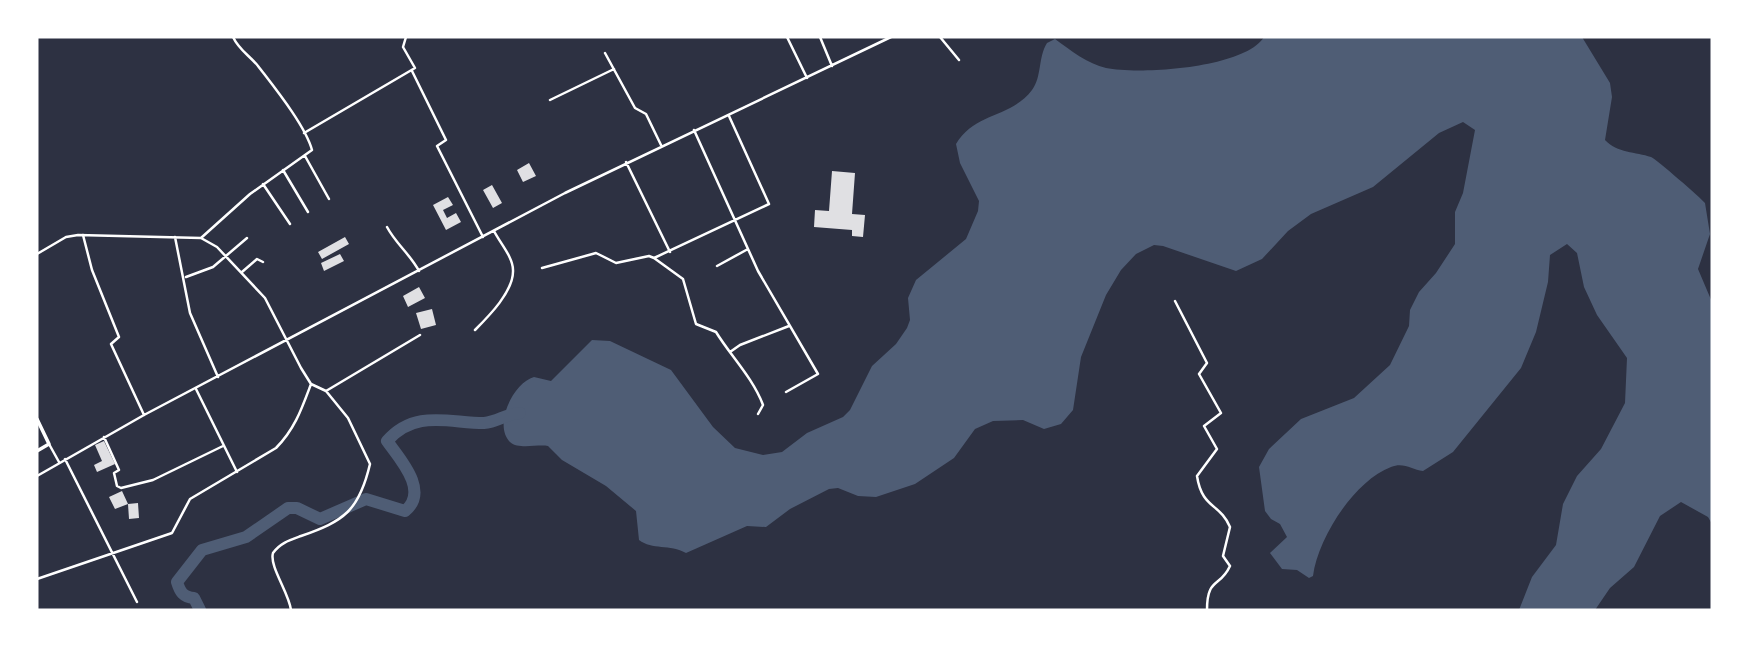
<svg xmlns="http://www.w3.org/2000/svg" width="1749" height="647" font-family="'Open Sans',sans-serif">
	<style>
		.water { fill: #4f5d75 }
		.lines { fill: none; stroke-linecap: round; stroke-linejoin: round }
		.river { stroke: #4f5d75; stroke-width: 12 }
		.building { fill: #e0e0e3 }
		.minor { stroke: #fff; stroke-width: 2.5 }
		.secondary { stroke: #fff; stroke-width: 3.5 }
	</style>
	<rect width="100%" height="100%" fill="#2d3142"/>
	<path class="water" d="M1264,37H1582L1610,83L1612,97L1605,140C1617,153 1636,152 1651,157C1656,159 1701,198 1705,203L1710,234L1698,269L1712,302V524L1708,517L1681,502L1660,516L1634,567L1610,588L1595,610H1519L1532,577L1556,545L1563,504L1577,476L1601,449L1625,403L1627,358L1597,315L1584,287L1577,253L1567,244L1550,255L1548,282L1536,332L1521,368L1453,452L1423,471C1412,470 1404,462 1391,467C1354,481 1318,538 1313,576L1309,578L1297,570L1282,569L1270,553L1287,537L1280,524L1271,519L1265,511L1259,467L1269,449L1301,419L1354,398L1390,365L1409,326L1410,310L1419,292L1436,273L1455,244V212L1463,193L1475,130L1463,122L1439,133L1373,187L1311,214L1288,231L1262,259L1236,271L1163,246L1154,245L1136,254L1121,270L1106,295L1081,357L1073,410L1061,424L1044,429L1023,420L993,421L975,429L954,458L915,484L876,497L858,496L838,488L829,489L790,509L766,527L747,526L686,553C670,544 652,550 639,540L636,511L606,486L562,460L548,446C537,444 519,450 510,442C493,425 513,383 534,377L551,381L592,340L610,341L671,370L713,427L735,448L763,455L782,452L807,433L843,417L850,410L872,366L896,344L907,328L910,320L908,298L916,280L966,239L978,211L979,201L960,163L956,144C975,112 1011,118 1032,90C1042,77 1038,57 1047,43L1055,39C1070,50 1088,64 1106,68C1140,75 1245,68 1264,37Z"/>
	<g class="lines">
		<path class="river" d="M200,610L194,598C183,597 180,592 177,582L202,550L246,537L288,508H297L320,519L366,499L405,511C430,491 399,458 387,441C415,409 449,423 484,423C497,422 508,413 520,413"/>
	</g>
	<path class="building" d="M529,163L536,176L523,182L517,170Z
		M832,171L855,173L852,214L865,215L863,237L852,236V230L814,227L815,210L829,211Z
		M492,185L502,203L493,208L483,190Z
		M448,197L453,205L443,210L447,218L456,213L461,222L446,230L433,205Z
		M345,237L349,244L322,259L318,252Z
		M340,254L344,261L324,271L321,263Z
		M419,287L425,298L408,307L403,296Z
		M432,309L436,325L421,329L416,313Z
		M104,441L115,464L97,472L94,465L102,461L95,445Z
		M122,491L128,504L115,509L109,497Z
		M138,503L139,518L129,519L128,504Z"/>
	<g class="lines">
		<path class="minor" d="M787,37L807,78
			M820,37L832,66
			M940,37L959,60
			M605,53L635,108L646,114L661,145
			M412,71L446,140L437,146L483,237
			M550,100L614,69
			M694,130L758,271L818,374L786,392
			M304,133L415,68L403,47L406,37
			M305,156L329,199
			M626,162L670,252
			M283,170L308,212
			M263,184L290,224
			M387,227C396,244 410,254 419,271
			M83,235L92,270L119,337L111,344L144,415
			M175,237L190,313L218,377
			M201,238L250,194L312,150C305,125 274,87 258,66C249,55 239,50 233,37
			M37,254L66,237L78,235L201,238L217,247L265,298L301,368L311,384L326,391L348,418L370,464C359,511 344,521 301,536C290,540 280,543 273,553C269,566 289,593 291,610
			M654,258L683,279L696,324L716,332C730,355 753,378 763,405L758,414
			M717,266L748,249
			M542,268L596,253L616,263L649,256L654,258L769,204L729,116
			M242,272L257,259L263,262
			M186,277L213,267L247,238
			M1175,301L1207,363L1199,374L1221,413L1204,426L1217,449L1197,476C1202,509 1220,503 1230,527L1223,556L1230,566C1220,588 1207,577 1207,610
			M475,330C489,316 514,291 513,270C513,257 500,243 494,231
			M730,352L740,345L789,326
			M196,389L237,472
			M326,391L420,335
			M104,437L119,470L114,473L117,486L121,488L153,480L223,446
			M49,444L59,462
			M65,459L137,602
			M37,476L144,415L565,193L891,37
			M37,579L172,533L190,499L276,448C295,429 302,408 311,384"/>
		<path class="secondary" d="M37,419L49,444L37,451"/>
	</g>
	<rect width="1749" height="647" fill="none" stroke="#ffffff" stroke-width="77"/>
</svg>
